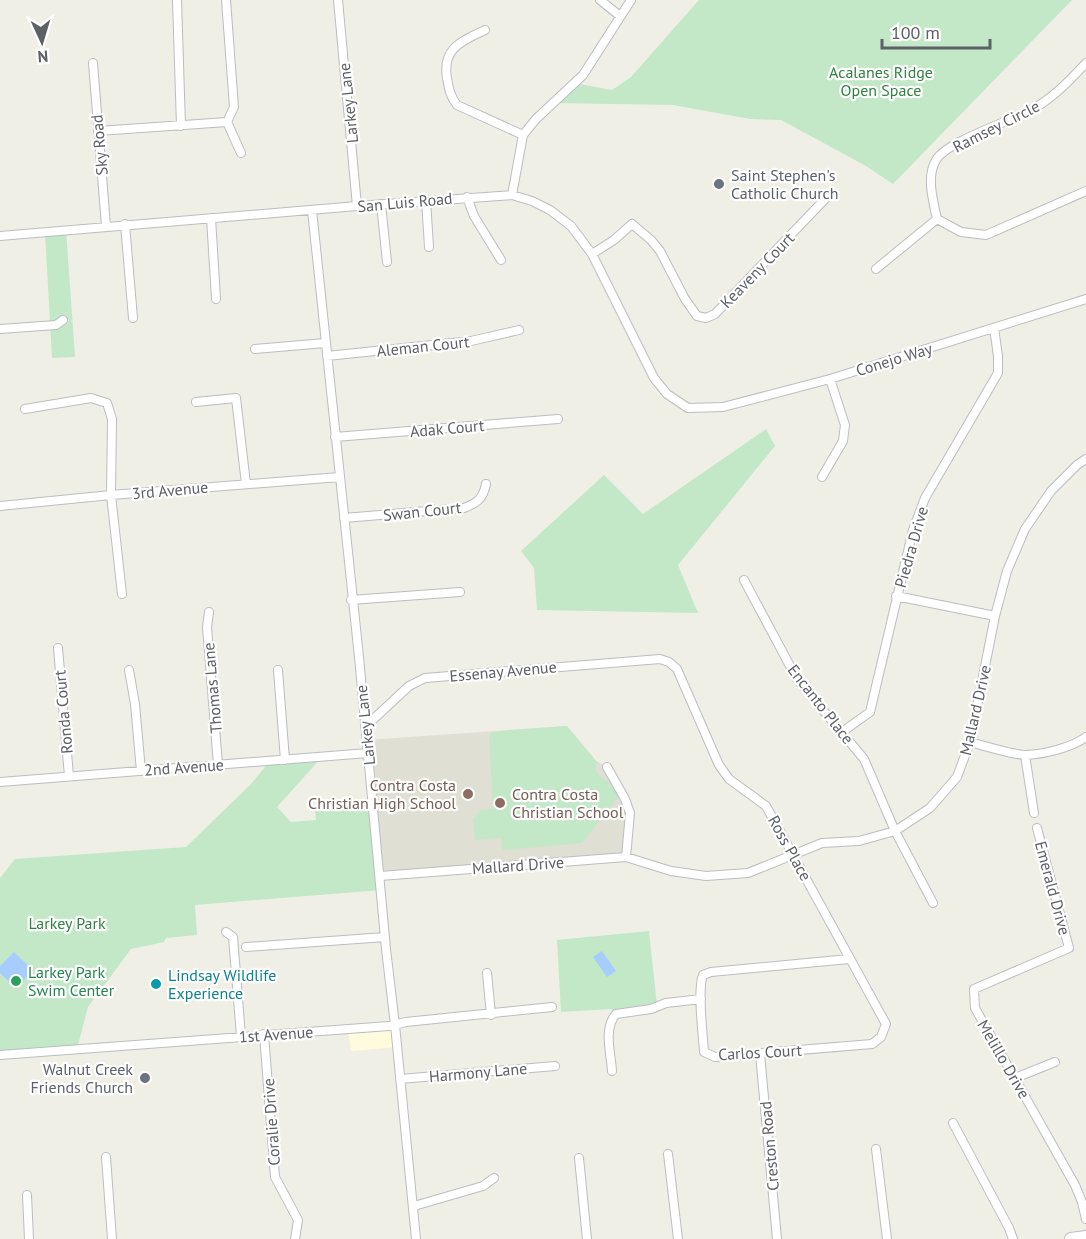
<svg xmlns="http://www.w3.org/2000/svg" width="1086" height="1239" font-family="'PT Sans',sans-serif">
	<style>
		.commercial { fill: #fffbdc }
		.education { fill: #e0dfd4 }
		.green { fill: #c2e8c7 }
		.water { fill: #a7cdff }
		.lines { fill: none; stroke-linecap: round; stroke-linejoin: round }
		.minor-casing { stroke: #babdc2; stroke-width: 10 }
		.secondary-casing { stroke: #bbbdc4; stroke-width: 14 }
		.minor { stroke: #fff; stroke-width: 8 }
		.secondary { stroke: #fff; stroke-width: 12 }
		.worship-dot { fill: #6b7280; stroke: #fff; stroke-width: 2 }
		.education-dot { fill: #8d6e63; stroke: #fff; stroke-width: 2 }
		.leisure-dot { fill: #2e9e5b; stroke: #fff; stroke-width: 2 }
		.culture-dot { fill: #0f9aa8; stroke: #fff; stroke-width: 2 }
		.labels { text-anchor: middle; stroke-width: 4.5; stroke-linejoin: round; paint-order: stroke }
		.park-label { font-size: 16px; fill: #308240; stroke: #fff }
		.street-label { font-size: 16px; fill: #5d6067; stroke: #fff }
		.worship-label { font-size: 16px; fill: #5b616d; stroke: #fff; text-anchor: start }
		.education-label { font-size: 16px; fill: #785e54; stroke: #fff; text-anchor: end }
		.leisure-label { font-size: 16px; fill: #27864d; stroke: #fff; text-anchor: start }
		.culture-label { font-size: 16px; fill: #0d838f; stroke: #fff; text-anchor: start }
	</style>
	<rect width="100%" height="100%" fill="#f0efe6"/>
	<path class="commercial" d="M395,1025L397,1047L351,1051L348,1029Z"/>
	<path class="education" d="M567,726L596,761L607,767L630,813L626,857L380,876L366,740Z"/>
	<path class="green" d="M699,0H1072L893,184L866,166L781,120L750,119L673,105L553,103L574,83L612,90L631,77Z
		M66,230L75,357L52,358L45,232Z
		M766,429L775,446L678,565L698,613L537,610L534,568L521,551L604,475L643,514Z
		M567,726L597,762C593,774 600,776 609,782C613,786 616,791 619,796L582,843L504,850L502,848L501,838L475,840L473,819L481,810L493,809L489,734L499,731Z
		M322,757L277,807L291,822L316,820L315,810L373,807L381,890L195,905L197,935L166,938L164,942L131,949L88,1007L77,1049L0,1055V878L15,859L186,847L251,784L269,762Z
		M649,931L657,1006L616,1014L611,1009L561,1012L557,940Z"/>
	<path class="water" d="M602,951L616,971L607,977L593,957Z
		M14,952L33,970L16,988L0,973V966Z"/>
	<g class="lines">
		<g class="minor-casing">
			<path id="minor" d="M177,0L181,126
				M226,0L234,107L227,122
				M338,0L357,206
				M600,0L620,16
				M485,30C462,41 442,48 447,78C449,89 450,96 457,105L523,135
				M93,63L106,226
				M1086,63C1071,79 1057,94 1038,106C1016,120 948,140 936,160C926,177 933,200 937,219L961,232L986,235L1086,191
				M227,122L241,153
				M98,131L227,122
				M512,195L523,135L536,119L583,75L631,0
				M467,197L474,216L501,260
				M426,200L429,247
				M381,204L387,262
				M312,210L359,657L386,949L395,1025L416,1239
				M211,218L216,299
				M125,224L133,318
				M0,236L357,206L512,195L532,201L550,210L571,226L592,254L654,378L667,394L688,408L723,407L830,379L1086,299
				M592,254L614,240L632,224L651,240L660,251L685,299L697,316L706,318L715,314L826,198
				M876,269L937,219
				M0,329L56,325L63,320
				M255,349L325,343
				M327,356L471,341L519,330
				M196,402L236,398L246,484
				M25,409L91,398L107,403L112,419L111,495L122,594
				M335,437L558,419
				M822,477L843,441L845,425L830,379
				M0,506L111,495L340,477
				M344,518L464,508C477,503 483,499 486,484
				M744,580L797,679L864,759L895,831L933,903
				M896,596L995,616
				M351,600L460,592
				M209,612L207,627L218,765
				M58,648L69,776
				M129,670L135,704L141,771
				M278,670L285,760
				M365,727L409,686L425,678L660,659L669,662L677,669L719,765L729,779L766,806L886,1024L881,1037L872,1044L715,1057L704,1052C703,1034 697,990 703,975L711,972L849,959
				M842,732L870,712L913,530L925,498L998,373V356L994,328
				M970,742C985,746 1013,755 1026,755C1044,754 1071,748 1086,737
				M1025,755L1034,813
				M607,767L625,799L630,813L626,857
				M0,782L368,753
				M1037,828L1069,948L974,989L975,1008L1075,1185L1082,1202L1086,1219
				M380,876L626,857L671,871L706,876L748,873L822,843L859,841L895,831L930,808L957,777L970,742L995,616L1007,571L1025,529L1051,491L1077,465L1086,459
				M226,932L233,937L241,1036
				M246,947L385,937
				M487,973L491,1015
				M264,1034L275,1177L298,1220L295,1239
				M760,1054L777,1239
				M0,1055L389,1026L406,1022L552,1007
				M612,1071C611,1053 603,1029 616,1014L651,1009L666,1003L701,999
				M1015,1078L1055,1062
				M400,1079L555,1066
				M953,1123L1009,1228L1013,1239
				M876,1149L887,1239
				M668,1154L678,1239
				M106,1157L112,1239
				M579,1158L587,1239
				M27,1195L29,1239
				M414,1206L483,1186L494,1178"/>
		</g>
		<g class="secondary-casing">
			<path id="secondary" d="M1071,1239L1086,1237"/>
		</g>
		<use href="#minor" class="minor"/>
		<use href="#secondary" class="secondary"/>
	</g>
	<g class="worship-dot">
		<circle cx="719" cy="184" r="6"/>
		<circle cx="145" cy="1078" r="6"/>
	</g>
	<g class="education-dot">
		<circle cx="468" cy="794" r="6"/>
		<circle cx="500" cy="803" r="6"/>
	</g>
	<circle class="leisure-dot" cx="16" cy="981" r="6"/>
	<circle class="culture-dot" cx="156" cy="984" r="6"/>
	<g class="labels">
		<g class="park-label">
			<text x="881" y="78">Acalanes Ridge<tspan x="881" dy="18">Open Space</tspan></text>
			<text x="67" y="929">Larkey Park</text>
		</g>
		<g class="street-label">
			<text transform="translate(348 103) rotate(-96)" y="6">Larkey Lane</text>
			<text transform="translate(996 126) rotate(-27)" y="6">Ramsey Circle</text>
			<text transform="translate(99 145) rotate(-95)" y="6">Sky Road</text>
			<text transform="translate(405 202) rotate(-5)" y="6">San Luis Road</text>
			<text transform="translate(757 270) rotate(-46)" y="6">Keaveny Court</text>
			<text transform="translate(423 346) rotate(-6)" y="6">Aleman Court</text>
			<text transform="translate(894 359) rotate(-17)" y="6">Conejo Way</text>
			<text transform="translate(447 428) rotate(-5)" y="6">Adak Court</text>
			<text transform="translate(170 490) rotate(-5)" y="6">3rd Avenue</text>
			<text transform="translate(422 511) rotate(-6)" y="6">Swan Court</text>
			<text transform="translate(911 547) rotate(-74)" y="6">Piedra Drive</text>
			<text transform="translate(503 671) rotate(-5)" y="6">Essenay Avenue</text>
			<text transform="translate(212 688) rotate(-95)" y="6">Thomas Lane</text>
			<text transform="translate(821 704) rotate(52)" y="6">Encanto Place</text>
			<text transform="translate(975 710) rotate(-77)" y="6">Mallard Drive</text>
			<text transform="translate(63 712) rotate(-95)" y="6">Ronda Court</text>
			<text transform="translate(365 725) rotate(-96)" y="6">Larkey Lane</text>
			<text transform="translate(184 767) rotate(-4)" y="6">2nd Avenue</text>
			<text transform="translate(790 848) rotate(61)" y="6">Ross Place</text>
			<text transform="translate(518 865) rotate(-4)" y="6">Mallard Drive</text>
			<text transform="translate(1053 888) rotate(75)" y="6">Emerald Drive</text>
			<text transform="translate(276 1034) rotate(-4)" y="6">1st Avenue</text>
			<text transform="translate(760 1052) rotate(-3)" y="6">Carlos Court</text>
			<text transform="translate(1004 1059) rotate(60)" y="6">Melillo Drive</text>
			<text transform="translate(478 1072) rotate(-5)" y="6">Harmony Lane</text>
			<text transform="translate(271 1122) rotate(-94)" y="6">Coralie Drive</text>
			<text transform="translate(769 1146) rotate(-95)" y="6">Creston Road</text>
		</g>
		<g class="worship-label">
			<text x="731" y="181">Saint Stephen's<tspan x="731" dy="18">Catholic Church</tspan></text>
			<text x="133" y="1075" text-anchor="end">Walnut Creek<tspan x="133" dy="18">Friends Church</tspan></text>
		</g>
		<g class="education-label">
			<text x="456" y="791">Contra Costa<tspan x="456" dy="18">Christian High School</tspan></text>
			<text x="512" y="800" text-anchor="start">Contra Costa<tspan x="512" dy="18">Christian School</tspan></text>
		</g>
		<g class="leisure-label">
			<text x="28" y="978">Larkey Park<tspan x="28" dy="18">Swim Center</tspan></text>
		</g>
		<g class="culture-label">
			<text x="168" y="981">Lindsay Wildlife<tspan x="168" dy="18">Experience</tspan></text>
		</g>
	</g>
	<g transform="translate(42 42) rotate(176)" stroke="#ffffff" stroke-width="4.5" paint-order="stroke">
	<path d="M0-4.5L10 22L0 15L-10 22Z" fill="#5d6067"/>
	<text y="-9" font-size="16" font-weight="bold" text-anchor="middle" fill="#5d6067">N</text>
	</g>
	<path d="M882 39v9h108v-9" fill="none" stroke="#5d6067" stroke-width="3"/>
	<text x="891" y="39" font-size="18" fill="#5d6067" stroke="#ffffff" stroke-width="4.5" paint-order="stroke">100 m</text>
</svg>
